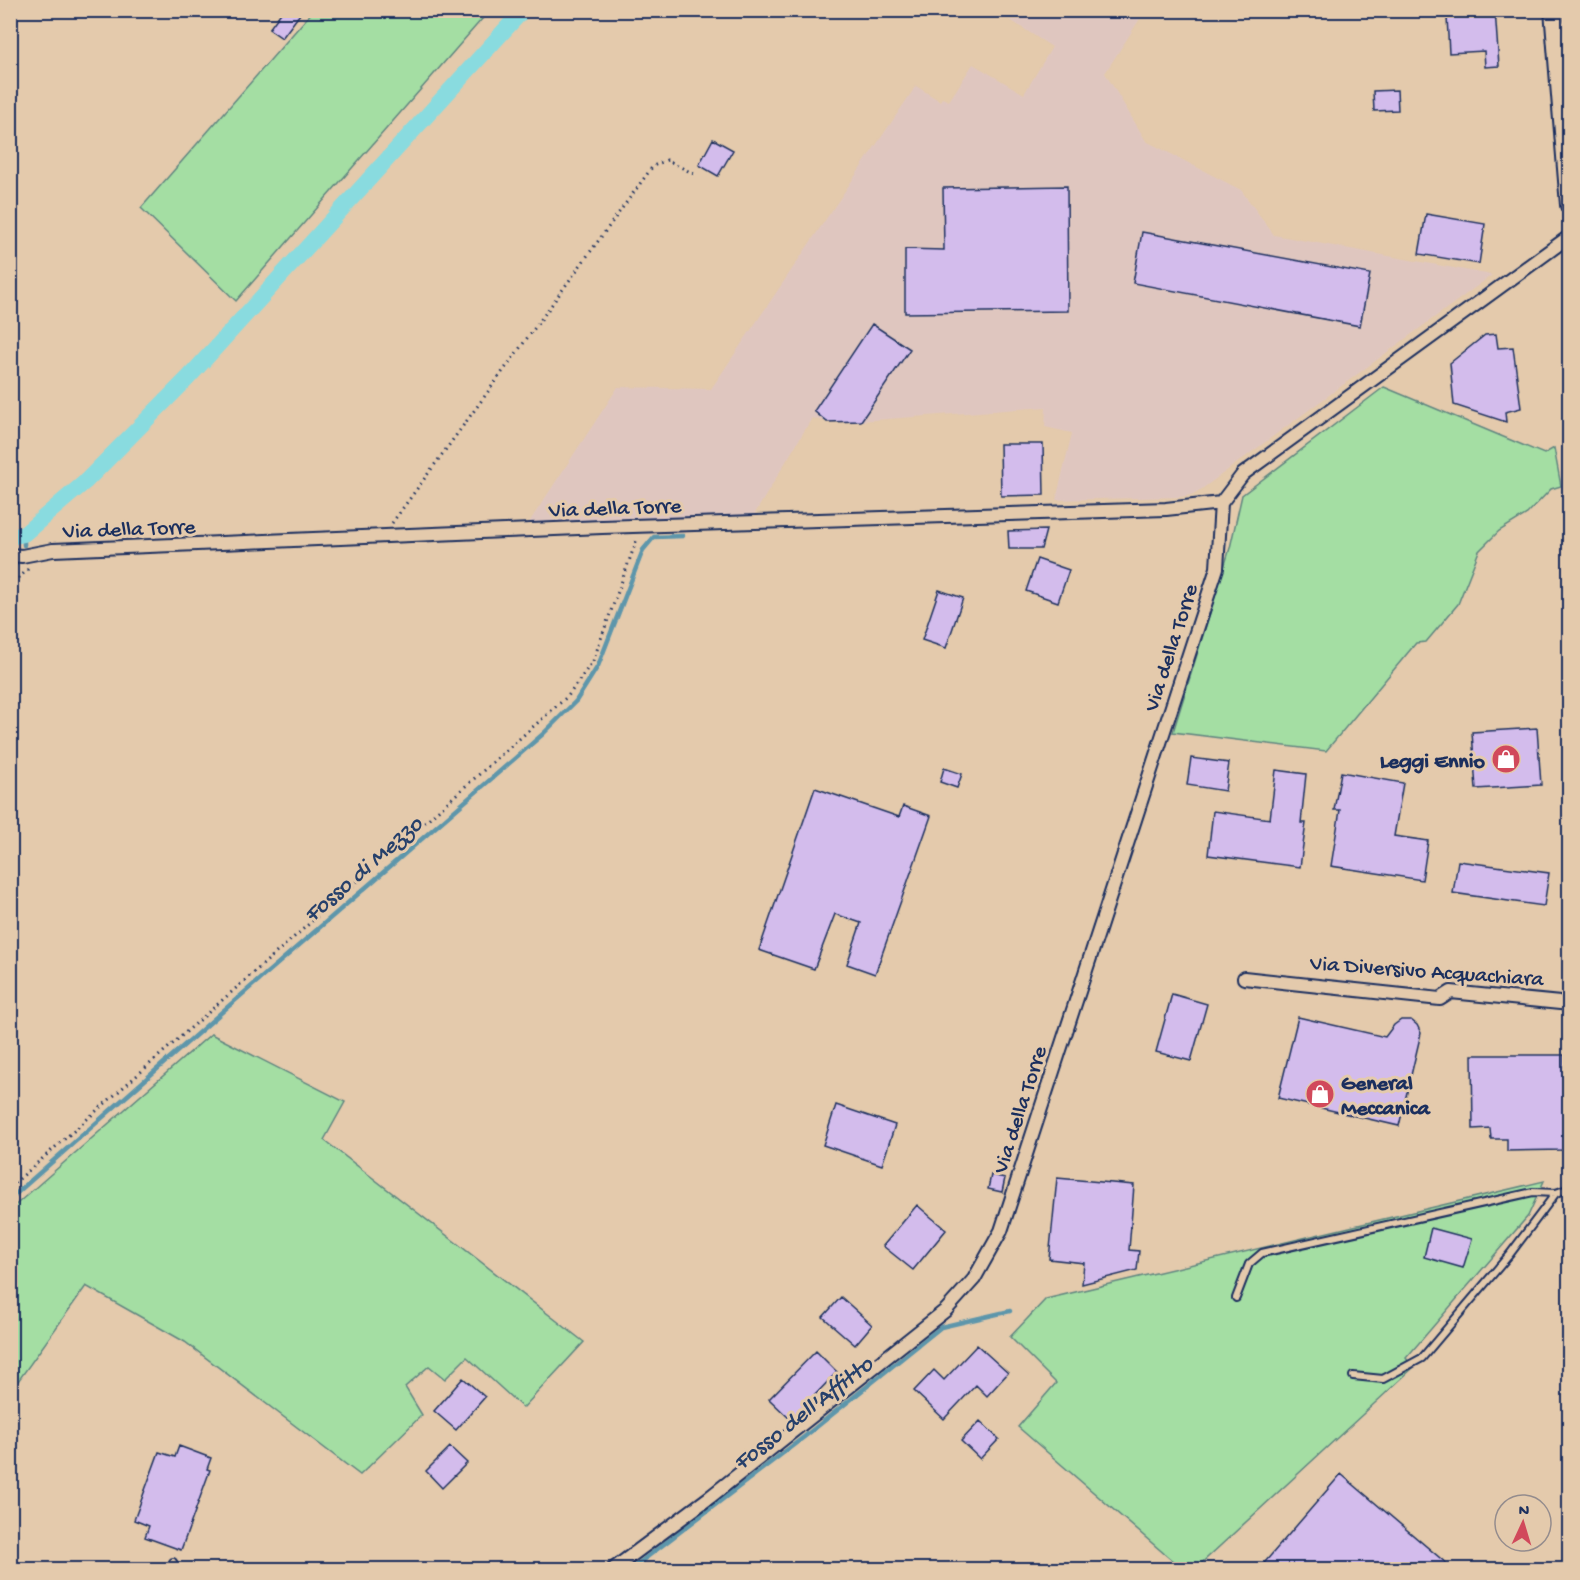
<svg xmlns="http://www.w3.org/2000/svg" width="1580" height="1580" font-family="'Gochi Hand',sans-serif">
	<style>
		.built { fill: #dfc6bf }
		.green { fill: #a4dea3; stroke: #608680; stroke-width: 1.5 }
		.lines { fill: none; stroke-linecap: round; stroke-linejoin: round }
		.stream { stroke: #5d96ab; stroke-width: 4.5 }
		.canal { stroke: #89dbdf; stroke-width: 16 }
		.building { fill: #d3bcec; stroke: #1b2f5e; stroke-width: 1.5 }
		.lane-casing { stroke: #1b2f5e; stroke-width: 10 }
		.street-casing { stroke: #1b2f5e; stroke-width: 16 }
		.secondary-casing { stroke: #1b2f5e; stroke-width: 22 }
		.path { stroke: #1b2f5e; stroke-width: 3; stroke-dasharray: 1.5 4.5; stroke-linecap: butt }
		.lane { stroke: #e4caac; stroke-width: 6 }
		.street { stroke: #e4caac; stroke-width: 12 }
		.secondary { stroke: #e4caac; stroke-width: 18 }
		.labels { text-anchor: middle; stroke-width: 6; stroke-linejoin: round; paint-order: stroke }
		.street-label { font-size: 22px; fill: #1b2f5e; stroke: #e4caac }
		.poi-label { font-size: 22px; font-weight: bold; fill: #1b2f5e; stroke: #e4caac; text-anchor: end }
		.water-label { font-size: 24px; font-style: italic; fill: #26406b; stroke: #e4caac }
	</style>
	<rect width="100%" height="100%" fill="#e4caac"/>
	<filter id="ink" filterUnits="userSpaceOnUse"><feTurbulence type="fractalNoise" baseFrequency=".0167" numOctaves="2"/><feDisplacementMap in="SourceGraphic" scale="12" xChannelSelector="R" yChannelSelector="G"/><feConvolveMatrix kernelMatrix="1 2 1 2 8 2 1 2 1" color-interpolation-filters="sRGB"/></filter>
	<g filter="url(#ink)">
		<path class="built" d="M1002,11H1145L1105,73L1146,141L1241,190L1274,235L1492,275L1195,494L1180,497L1056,500L1072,433L1045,427L1046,407L861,421L827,422L812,418L754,515L528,524L618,387L711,389L916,86L940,101L942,98L949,101L973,64L1024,94L1052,47L1007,18L1009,15Z"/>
		<path class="green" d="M313,11H489L236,301L141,208Z
			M1384,387L1544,454L1554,448L1561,486L1551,489L1527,514L1499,531L1479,551L1458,604L1426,642L1416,643L1326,751L1173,732L1230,548L1242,495Z
			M211,1034L345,1102L324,1140L584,1342L523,1408L467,1357L445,1379L429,1366L405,1387L422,1415L360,1475L185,1342L86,1286L11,1391V1209Z
			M1544,1181L1528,1216L1406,1358L1413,1368L1195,1569H1182L1018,1427L1056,1383L1010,1337L1046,1299Z"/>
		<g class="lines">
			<path class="stream" d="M24,534V545
				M10,570L16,564
				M10,1199L223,1011L543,734L576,701L598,666L643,550L654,537L683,536
				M630,1570L804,1437L941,1327L1010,1311"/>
			<path class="canal" d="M10,537L24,534L85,482L188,378L523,10"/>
		</g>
		<path class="building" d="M283,10H303L282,38L269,29Z
			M1460,10H1495L1499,66L1485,67L1484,51L1449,53L1447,17L1460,16Z
			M1397,90L1398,110L1374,111L1373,91Z
			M713,139L733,150L718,176L699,165Z
			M1067,186L1068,311L905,313V249L944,250L943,188Z
			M1426,214L1485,224L1479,264L1419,254Z
			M1142,232L1370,274L1360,326L1133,283Z
			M872,324L910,349L861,421L827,422L814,411Z
			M1496,334L1498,348L1513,347L1521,408L1505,412L1506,422L1454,405L1450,363L1485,335Z
			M1000,444H1043L1044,495L1001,496Z
			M1046,530L1041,549H1009L1008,531Z
			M1037,559L1069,570L1058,602L1026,591Z
			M939,590L963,598L946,648L922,640Z
			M1537,728L1541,785L1476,789L1472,732Z
			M1191,758L1229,763L1225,791L1187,785Z
			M944,768L962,774L957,788L940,782Z
			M1276,770L1306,774L1301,823H1306L1300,867L1208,855L1213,811L1270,819Z
			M1341,772L1403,783L1394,836L1428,841L1422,880L1331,866L1340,810H1334Z
			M815,788L899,817L903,806L931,816L875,974L847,964L861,923L835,914L814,969L759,950Z
			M1458,861L1549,873L1544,906L1453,893Z
			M1172,994L1207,1004L1191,1061L1156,1052Z
			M1298,1017L1385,1037L1394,1025L1401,1020H1411L1417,1025L1421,1033L1399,1126L1278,1098Z
			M1472,1055H1564L1565,1150L1507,1151V1139H1491L1490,1128L1473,1129Z
			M836,1105L895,1125L882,1165L823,1145Z
			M991,1175L1005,1178L1002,1192L988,1189Z
			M1057,1178L1134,1185L1129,1250L1139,1251L1137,1270L1082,1284L1084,1263L1049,1259Z
			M917,1205L946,1230L913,1270L883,1246Z
			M1431,1228L1472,1239L1463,1268L1424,1257Z
			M841,1297L872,1325L855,1345L823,1317Z
			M977,1345L1008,1373L987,1396L976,1385L944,1419L914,1391L934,1370L944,1380Z
			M816,1351L837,1372L791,1420L769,1399Z
			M463,1378L485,1397L456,1430L434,1411Z
			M980,1421L999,1439L980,1459L961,1441Z
			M179,1446L211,1458L207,1469L210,1470L181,1550L145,1537L149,1526L134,1520L159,1452L175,1457Z
			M450,1447L467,1463L442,1488L426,1471Z
			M1341,1474L1453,1569H1259Z"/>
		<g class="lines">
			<g class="lane-casing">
				<path id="lane" d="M1236,1298L1249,1264L1262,1253L1533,1192L1556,1193
					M1353,1376L1383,1379L1422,1358L1510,1254L1556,1193L1570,1188
					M173,1562L177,1570"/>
			</g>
			<g class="street-casing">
				<path id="street" d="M10,555L22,556L53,550L602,527L1166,509L1221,503L1243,474L1570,236
					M1244,978L1440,999L1451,992L1570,1004
					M612,1570L710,1497L946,1310L974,1279L1001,1231L1217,568L1221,503"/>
			</g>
			<g class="secondary-casing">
				<path id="secondary" d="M1554,10L1570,205"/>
			</g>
			<path class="path" d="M392,523L653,166L667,160L696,175
				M10,587L28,569
				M10,1187L568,696L593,661L637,539"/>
			<use href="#lane" class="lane"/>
			<use href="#street" class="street"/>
			<use href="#secondary" class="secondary"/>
		</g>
	</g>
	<defs>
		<g id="shop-disc" transform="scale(1.5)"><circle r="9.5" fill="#d1495b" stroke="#e4caac"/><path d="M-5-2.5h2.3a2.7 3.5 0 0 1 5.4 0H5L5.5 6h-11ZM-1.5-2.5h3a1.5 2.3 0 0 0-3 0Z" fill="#fff"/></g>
	</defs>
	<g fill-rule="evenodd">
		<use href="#shop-disc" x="1506" y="759"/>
		<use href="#shop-disc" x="1320" y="1094"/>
	</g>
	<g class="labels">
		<g class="street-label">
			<text transform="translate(615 506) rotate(-2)" y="8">Via della Torre</text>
			<text transform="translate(129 527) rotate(-2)" y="8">Via della Torre</text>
			<text transform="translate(1169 647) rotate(-72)" y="8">Via della Torre</text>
			<text transform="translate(1427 969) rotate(4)" y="8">Via Diversivo Acquachiara</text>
			<text transform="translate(1018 1109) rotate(-72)" y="8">Via della Torre</text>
		</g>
		<g class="poi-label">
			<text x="1485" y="767">Leggi Ennio</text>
			<text x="1341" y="1089" text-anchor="start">General<tspan x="1341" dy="25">Meccanica</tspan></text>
		</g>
		<g class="water-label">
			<text transform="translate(362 868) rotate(-41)" y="8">Fosso di Mezzo</text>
			<text transform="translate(802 1412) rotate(-38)" y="8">Fosso dell'Affitto</text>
		</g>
	</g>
	<rect width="1580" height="1580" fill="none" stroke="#e4caac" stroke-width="36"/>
	<rect x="18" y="18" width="1544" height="1544" fill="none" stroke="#1b2f5e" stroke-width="2" filter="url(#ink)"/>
	<g transform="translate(1523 1523) rotate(4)"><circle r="28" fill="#e4caac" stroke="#948c8d" stroke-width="1.5"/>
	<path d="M0-4.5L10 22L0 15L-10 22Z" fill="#d1495b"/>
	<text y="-9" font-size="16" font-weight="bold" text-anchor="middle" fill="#1b2f5e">N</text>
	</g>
</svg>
